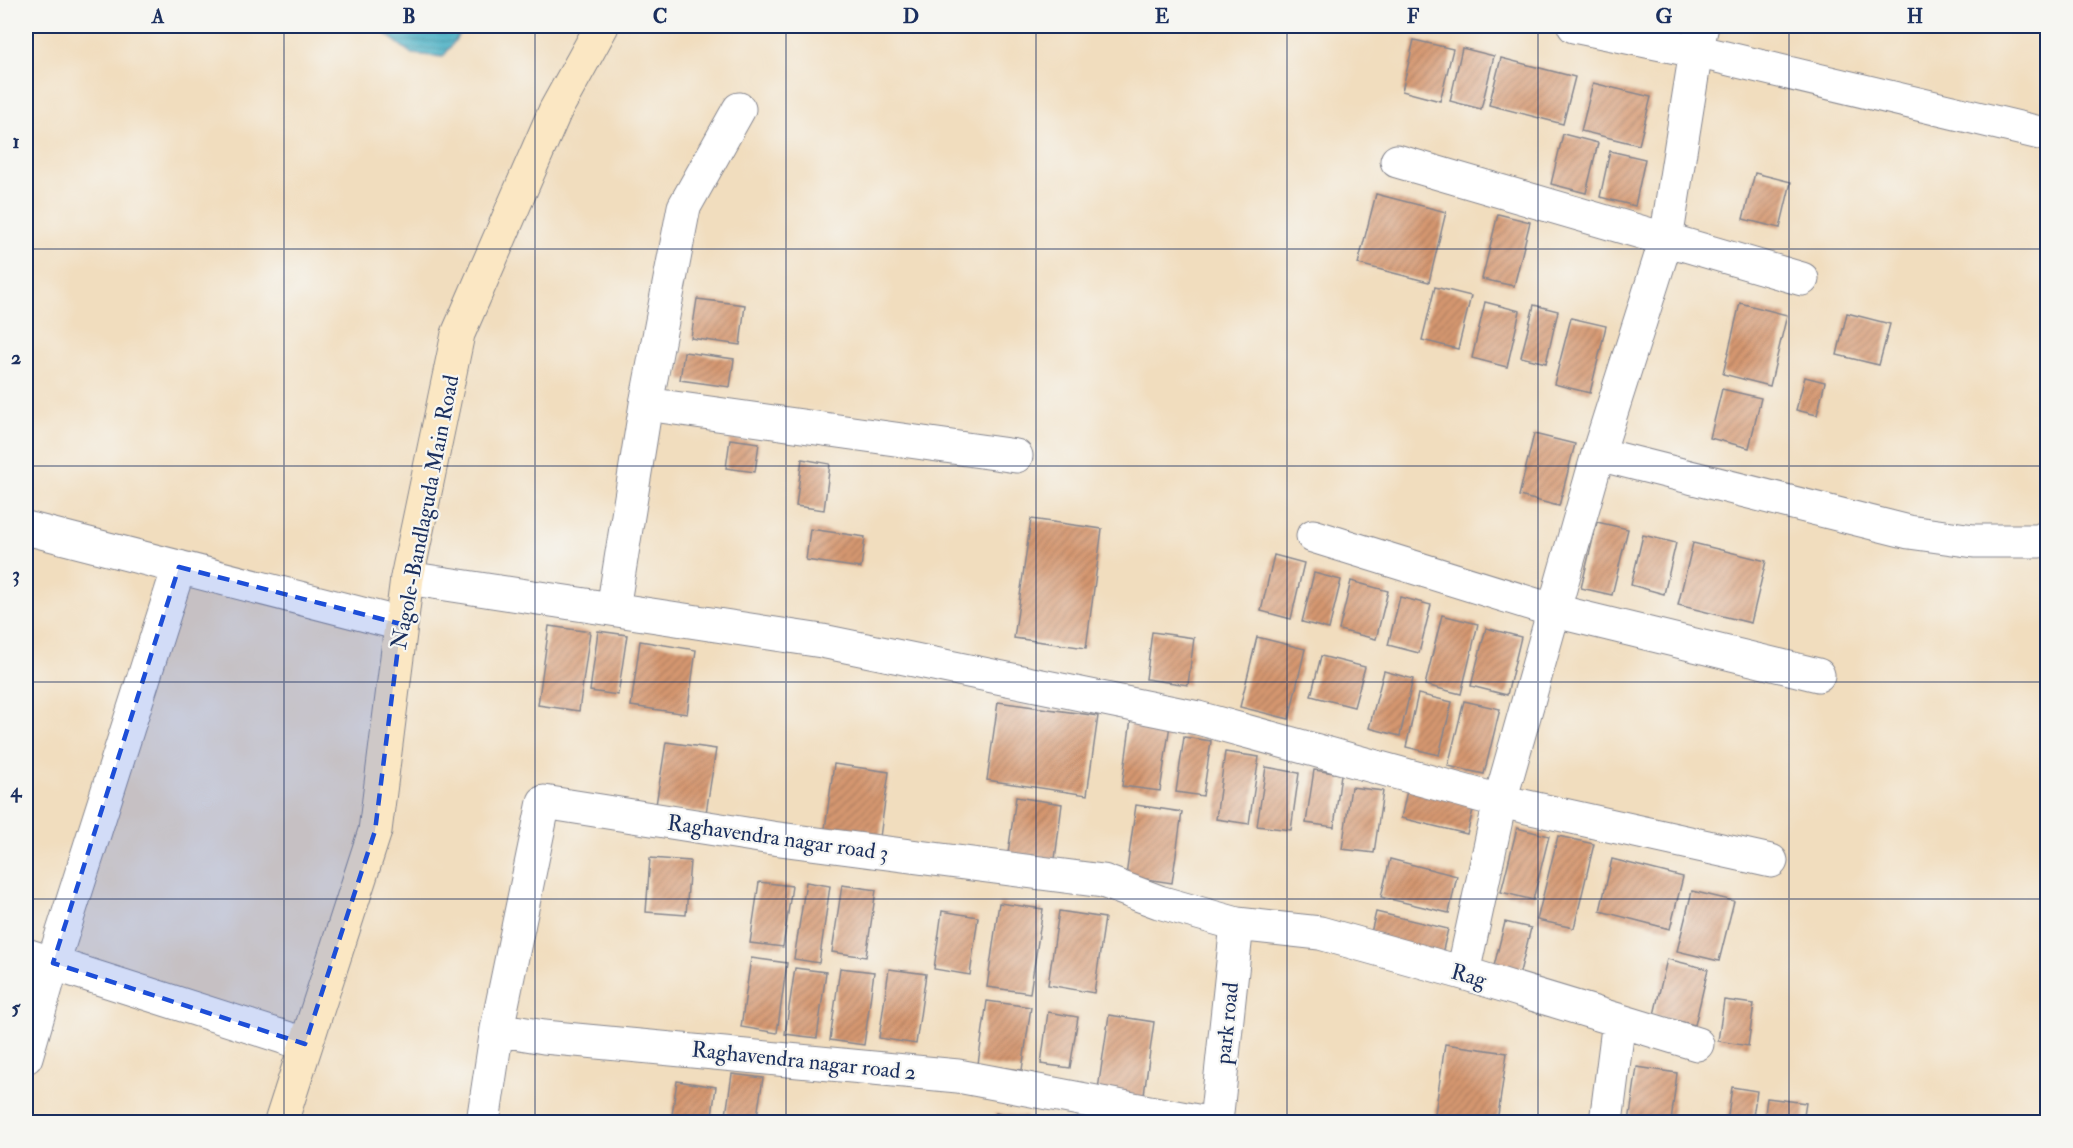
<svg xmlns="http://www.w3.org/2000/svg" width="2073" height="1148" font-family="'IM FELL Double Pica',serif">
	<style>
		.water { fill: url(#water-rules); stroke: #306e90; stroke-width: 1.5 }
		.building { fill: url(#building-hatch) }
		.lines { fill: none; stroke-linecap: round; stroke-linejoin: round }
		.street-casing { stroke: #86868e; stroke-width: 35 }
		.secondary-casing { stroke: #86868e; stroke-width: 35 }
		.street { stroke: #fff; stroke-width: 33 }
		.secondary { stroke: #fbe7c3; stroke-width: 33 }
		.marked { fill: #1d4ed8; fill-opacity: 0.2; stroke: #1d4ed8; stroke-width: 4.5; stroke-dasharray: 12 8; stroke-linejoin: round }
		.grid { fill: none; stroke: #1b2f5e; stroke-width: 1.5; stroke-opacity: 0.55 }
		.labels { text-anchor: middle; stroke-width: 4.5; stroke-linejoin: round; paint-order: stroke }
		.street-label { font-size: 22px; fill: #1b2f5e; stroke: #f6f6f2 }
		.neatline { fill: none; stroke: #1b2f5e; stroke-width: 2 }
		.grid-label { font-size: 20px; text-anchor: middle; font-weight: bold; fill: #1b2f5e }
	</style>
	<defs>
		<pattern id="water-rules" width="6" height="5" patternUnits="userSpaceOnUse" patternTransform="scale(1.5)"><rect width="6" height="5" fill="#44aec3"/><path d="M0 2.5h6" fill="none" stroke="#388ea2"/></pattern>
		<pattern id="building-hatch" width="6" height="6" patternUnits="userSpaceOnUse" patternTransform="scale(1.5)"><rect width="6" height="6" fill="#d59770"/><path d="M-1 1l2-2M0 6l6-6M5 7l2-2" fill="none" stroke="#ac7c5f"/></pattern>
	</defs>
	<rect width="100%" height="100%" fill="#f6f6f2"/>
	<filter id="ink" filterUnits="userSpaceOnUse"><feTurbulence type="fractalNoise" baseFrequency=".0167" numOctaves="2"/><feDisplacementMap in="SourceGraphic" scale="12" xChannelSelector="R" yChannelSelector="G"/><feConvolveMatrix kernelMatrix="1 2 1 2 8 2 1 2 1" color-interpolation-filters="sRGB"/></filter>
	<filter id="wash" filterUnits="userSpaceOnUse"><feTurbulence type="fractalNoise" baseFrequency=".008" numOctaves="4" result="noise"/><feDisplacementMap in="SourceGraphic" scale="24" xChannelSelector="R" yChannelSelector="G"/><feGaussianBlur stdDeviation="1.35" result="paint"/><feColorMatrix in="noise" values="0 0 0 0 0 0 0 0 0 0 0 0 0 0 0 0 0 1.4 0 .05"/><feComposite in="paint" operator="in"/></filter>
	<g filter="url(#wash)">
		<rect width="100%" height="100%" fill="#f1ddbe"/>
		<path class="water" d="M375,26H466L443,57L412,54Z"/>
		<g id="blocks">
			<path class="building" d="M1414,40L1453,49L1440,101L1402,91Z
				M1462,48L1494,56L1481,109L1450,101Z
				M1501,58L1575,77L1563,124L1489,105Z
				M1593,83L1651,97L1639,145L1581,131Z
				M1563,134L1598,143L1586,193L1551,184Z
				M1610,151L1645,159L1635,206L1600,197Z
				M1755,173L1791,182L1780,228L1743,219Z
				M1376,194L1446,212L1429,282L1358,264Z
				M1498,214L1530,222L1514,286L1482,279Z
				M1435,287L1471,296L1458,349L1422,340Z
				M697,299L745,305L740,345L691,338Z
				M1485,302L1520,311L1507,367L1472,358Z
				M1740,303L1787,315L1770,386L1723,374Z
				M1534,305L1558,311L1546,363L1521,357Z
				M1847,313L1890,324L1879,365L1837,355Z
				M1571,318L1606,326L1590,393L1554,384Z
				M684,352L734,359L730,387L680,380Z
				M1805,377L1825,382L1817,415L1796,410Z
				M1722,389L1761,398L1749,448L1710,438Z
				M1534,434L1575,444L1559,506L1519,496Z
				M730,439L759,443L755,472L726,468Z
				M802,459L830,464L824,510L796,506Z
				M1031,519L1102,529L1086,648L1014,638Z
				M1597,522L1628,529L1612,595L1581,588Z
				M810,529L865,537L861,568L806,560Z
				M1643,535L1676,543L1664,594L1631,585Z
				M1693,543L1766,561L1751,623L1678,605Z
				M1274,555L1304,563L1291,619L1261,611Z
				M1314,573L1341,580L1329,629L1302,622Z
				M1351,581L1388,591L1376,639L1339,630Z
				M1400,597L1431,605L1419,653L1388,645Z
				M1442,615L1478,624L1461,694L1425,685Z
				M549,626L590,632L579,711L538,705Z
				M1486,628L1521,637L1507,695L1471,686Z
				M598,631L627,635L618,695L590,691Z
				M1152,632L1194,638L1188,685L1146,679Z
				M1257,637L1305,649L1289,719L1240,707Z
				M640,641L696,650L687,714L631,706Z
				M1321,656L1365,667L1354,707L1311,696Z
				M1384,671L1413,679L1400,736L1369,728Z
				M1418,694L1452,702L1439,755L1406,747Z
				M1464,701L1500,709L1484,774L1448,766Z
				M998,702L1098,716L1087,795L987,780Z
				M1131,719L1170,725L1160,791L1122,786Z
				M1184,737L1211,741L1203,796L1176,792Z
				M666,742L716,749L706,813L656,805Z
				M1225,752L1259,757L1249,824L1216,819Z
				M834,764L889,772L880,837L825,829Z
				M1266,767L1299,773L1291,830L1257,826Z
				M1314,770L1341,774L1334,827L1306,823Z
				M1409,782L1476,798L1467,834L1401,818Z
				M1351,787L1383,791L1374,853L1342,849Z
				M1016,797L1062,804L1055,859L1008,853Z
				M1136,805L1182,812L1172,883L1126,876Z
				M1517,828L1549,836L1533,900L1501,892Z
				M1558,836L1594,844L1574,928L1537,920Z
				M650,858L690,861L686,915L646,912Z
				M1390,859L1457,876L1449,913L1381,897Z
				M1612,859L1683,877L1670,929L1600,911Z
				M759,882L792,886L783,947L750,943Z
				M806,882L830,886L819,963L794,959Z
				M842,885L876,890L866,957L832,952Z
				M1692,891L1734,901L1719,961L1677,951Z
				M999,903L1043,909L1030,993L987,987Z
				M942,911L978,917L970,975L934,969Z
				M1059,911L1105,918L1094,993L1048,985Z
				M1376,912L1448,929L1441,958L1369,941Z
				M1505,922L1531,928L1519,976L1493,970Z
				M751,958L787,963L777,1033L741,1027Z
				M1667,959L1708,969L1695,1025L1654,1015Z
				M795,968L826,972L817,1038L785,1034Z
				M840,968L874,972L864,1045L830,1040Z
				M889,969L926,974L916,1044L879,1038Z
				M1724,1000L1754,1004L1748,1046L1718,1041Z
				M987,1001L1031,1007L1022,1070L978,1064Z
				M1048,1012L1078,1017L1070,1068L1041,1064Z
				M1109,1015L1154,1022L1143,1102L1097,1096Z
				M1445,1044L1507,1053L1497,1122L1434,1121Z
				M1637,1067L1677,1073L1671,1122H1629Z
				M732,1074L763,1078L756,1122H725Z
				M677,1081L716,1087L711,1122H671Z
				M1732,1087L1757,1091L1752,1122H1727Z
				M1767,1098L1806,1103L1803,1122H1764Z
				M996,1113L1026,1117V1122H994Z"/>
		</g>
	</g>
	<g filter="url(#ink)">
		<use href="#blocks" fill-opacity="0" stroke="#86868e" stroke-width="1.5"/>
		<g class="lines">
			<g class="street-casing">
				<path id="street" d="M1574,26L1696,51L2048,135
					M1397,161L1802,279
					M646,404L1016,456
					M1598,454L1909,532L1974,541H2040L2048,536
					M26,528L401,624
					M1313,536L1555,611L1818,675
					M407,578L822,641L1198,718L1500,801L1771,861
					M613,609L646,404L684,207L739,109
					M26,955L305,1044
					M1463,973L1500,801L1598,454L1666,240L1696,51L1702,26
					M497,1029L544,802L772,838L1103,881L1159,902L1237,924L1320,933L1463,973L1697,1044
					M26,1057L53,963L179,567
					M483,1122L497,1029L544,1037L958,1076L1202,1122
					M1216,1122L1237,924
					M1606,1122L1619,1020"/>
			</g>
			<g class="secondary-casing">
				<path id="secondary" d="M281,1122L375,831L407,578L458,334L555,111L602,26"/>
			</g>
			<use href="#street" class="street"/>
			<use href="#secondary" class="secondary"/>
		</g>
	</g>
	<path class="marked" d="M179,567L401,624L375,831L305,1044L53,963Z"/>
	<path class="grid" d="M284,26V1122M535,26V1122M786,26V1122M1036,26V1122M1287,26V1122M1538,26V1122M1789,26V1122M26,249H2048M26,466H2048M26,682H2048M26,899H2048"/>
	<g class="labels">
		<g class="street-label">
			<text transform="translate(424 512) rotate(-79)" y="8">Nagole-Bandlaguda Main Road</text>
			<text transform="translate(778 837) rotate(8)" y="8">Raghavendra nagar road 3</text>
			<text transform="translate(1469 975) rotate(16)" y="8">Rag</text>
			<text transform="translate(1226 1023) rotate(-84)" y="8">park road</text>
			<text transform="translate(804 1060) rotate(6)" y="8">Raghavendra nagar road 2</text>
		</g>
	</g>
	<rect width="2073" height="1148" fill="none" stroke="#f6f6f2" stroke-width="66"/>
	<rect x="33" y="33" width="2007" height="1082" class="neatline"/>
	<g class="grid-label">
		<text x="158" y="23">A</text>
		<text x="409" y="23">B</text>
		<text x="660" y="23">C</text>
		<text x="911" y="23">D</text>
		<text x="1162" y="23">E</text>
		<text x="1413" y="23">F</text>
		<text x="1664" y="23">G</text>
		<text x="1915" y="23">H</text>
		<text x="16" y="148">1</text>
		<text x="16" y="364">2</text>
		<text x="16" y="581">3</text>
		<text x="16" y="797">4</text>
		<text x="16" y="1014">5</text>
	</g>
</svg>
